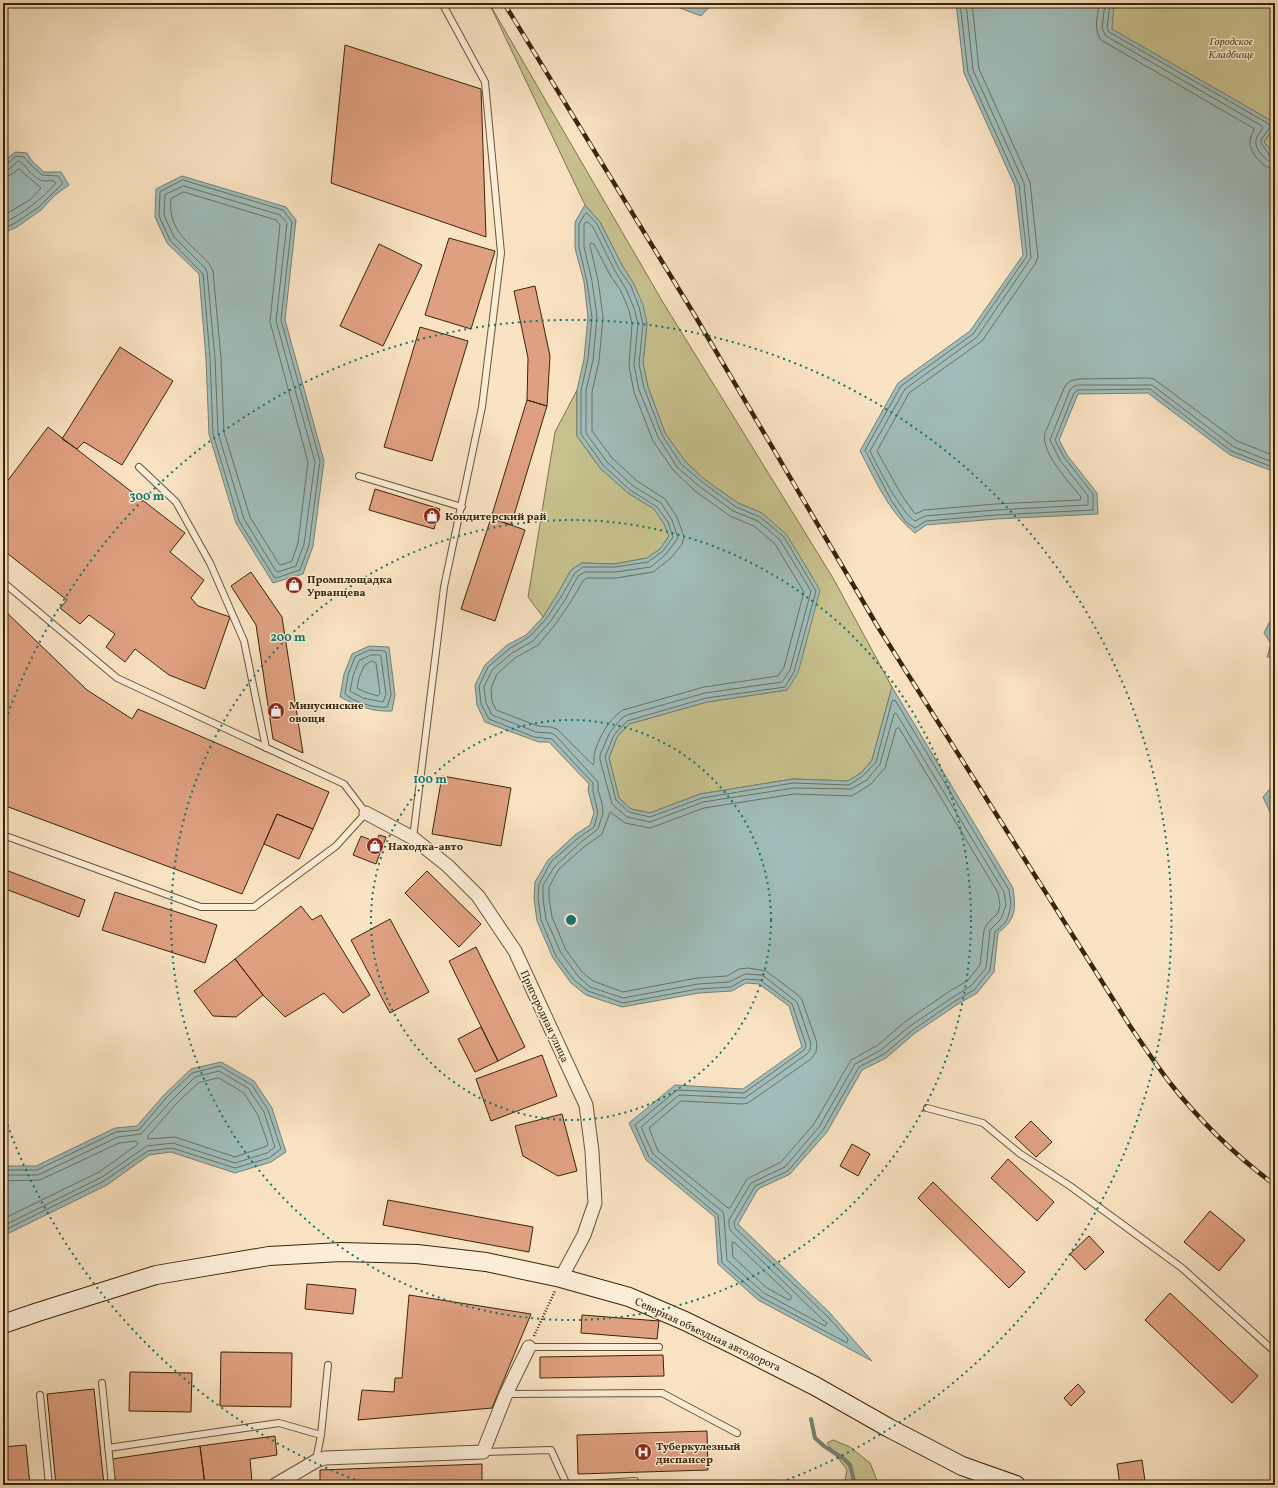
<svg xmlns="http://www.w3.org/2000/svg" width="1278" height="1488" font-family="Vollkorn,serif">
	<style>
		.green { fill: #c6c18e; stroke: #80734a }
		.water { fill: #a0bdbb; stroke: #778073 }
		.lines { fill: none; stroke-linecap: round; stroke-linejoin: round }
		.shore { stroke: #6d7160; stroke-width: 1 }
		.stream { stroke: #778073; stroke-width: 4 }
		.building { fill: #dfa081; stroke: #3a2506 }
		.lane-casing { stroke: #6a5435; stroke-width: 8 }
		.street-casing { stroke: #6a5435; stroke-width: 15 }
		.secondary-casing { stroke: #3a2506; stroke-width: 20 }
		.path { stroke: #3a2506; stroke-width: 2.5; stroke-dasharray: 1 2; stroke-linecap: butt }
		.lane { stroke: #fcedd8; stroke-width: 6 }
		.street { stroke: #fcedd8; stroke-width: 13 }
		.secondary { stroke: #fcedd8; stroke-width: 18 }
		.rail-casing { stroke: #3a2506; stroke-width: 4.5 }
		.rail { stroke: #fcedd8; stroke-width: 3; stroke-dasharray: 9; stroke-linecap: butt }
		.ring { fill: none; stroke: #0f766e; stroke-width: 2; stroke-dasharray: 2 4 }
		.labels { text-anchor: middle; stroke-width: 3; stroke-linejoin: round; paint-order: stroke }
		.park-label { font-size: 11px; font-style: italic; fill: #5d4c28; stroke: #fcedd8 }
		.poi-label { font-size: 11px; font-weight: bold; fill: #3a2506; stroke: #fcedd8; text-anchor: start }
		.street-label { font-size: 11px; fill: #3a2506; stroke: #fcedd8 }
		.centre { fill: #0f766e; stroke: #fcedd8; stroke-width: 2 }
		.ring-label { font-size: 12px; text-anchor: middle; font-weight: bold; fill: #0f766e; stroke: #fcedd8; stroke-width: 3; stroke-linejoin: round; paint-order: stroke }
	</style>
	<rect width="100%" height="100%" fill="#fae3c3"/>
	<filter id="stains"><feTurbulence type="fractalNoise" baseFrequency=".005" numOctaves="4"/><feColorMatrix values="0 0 0 0 .2 0 0 0 0 .09 0 0 0 0 .02 0 0 0 .5 -.17"/></filter>
	<radialGradient id="worn" r=".72"><stop offset=".6" stop-color="#630" stop-opacity="0"/><stop offset="1" stop-color="#630" stop-opacity=".3"/></radialGradient>
	<path class="green" d="M489,3L664,304L833,578L892,687L872,760L861,773L848,781L793,779L700,794L650,813L631,809L619,798L609,758L617,737L629,724L707,702L787,690L762,513L738,503L704,479L685,461L665,433L648,387L643,363L647,323L634,284L623,267L600,222L585,205Z
		M1114,3H1275V123L1111,29Z
		M1275,126V156L1264,142Z
		M577,390V436L600,468L628,493L654,509L664,524L669,536L660,549L647,558L614,564L582,563L571,570L557,595L543,617L528,597L555,432Z
		M833,1440L850,1447L870,1463L879,1485H844L847,1470L827,1443Z"/>
	<path class="water" d="M667,3H713L701,16Z
		M956,3H1114L1112,29L1275,123V126L1264,142L1275,156V472L1230,455L1148,393L1078,394L1059,440L1067,455L1097,493L1098,514L996,519L926,525L915,533C889,513 875,479 860,451L898,383L970,331L1023,255L1015,186L964,73Z
		M15,152L27,153L32,161L44,172H61L69,185L55,195L41,210L17,227L3,233V162Z
		M182,176L286,207L296,220L285,320L324,461L313,546L303,574L273,583L236,523L209,434L206,359L199,274L167,243L155,217L156,189Z
		M585,205L600,222L623,267L634,284L643,305L647,323L643,363L648,387L665,433L685,461L704,479L738,503L762,513L787,535L820,590L798,673L787,690L707,702L629,724L617,737L609,758L619,798L631,809L650,813L700,794L793,779L848,781L861,773L872,760L892,687L1013,888C1016,910 1016,919 998,933L994,972L977,993L958,1004L915,1033L886,1058L862,1070L827,1132L790,1174L758,1189L738,1224L830,1313L872,1361L758,1300L718,1264L715,1217L646,1160L629,1123L675,1085L743,1089L802,1047L789,1006L759,984L746,983L732,991L699,993L622,1007L586,995L571,983L553,958L537,921L534,898L535,882L548,860L575,835L590,825L594,813L588,790L589,784L549,742H539L533,740L485,722L477,705L475,685L485,665L507,645L526,635L543,617L557,595L571,570L582,563L614,564L647,558L660,549L669,536L664,524L654,509L628,493L600,468L577,436V390L584,359L588,317L584,282L575,248V222Z
		M1275,617V658L1267,657L1271,644L1264,633L1269,623Z
		M369,646L389,647L395,695L392,711C371,712 359,706 340,697L344,674L352,654Z
		M1275,783V823L1263,797Z
		M221,1062L254,1081L272,1108L286,1152L271,1162L235,1173L171,1152L149,1155L107,1185L3,1236V1166H36L115,1128L137,1126L164,1095L191,1069Z"/>
	<g class="lines">
		<path class="shore" d="M960,3L968,72L1019,185L1027,256L973,334L901,386L865,450L891,500L906,522L915,528L926,521L995,515L1093,510V494L1064,457L1055,440L1074,393L1078,390L1150,389L1231,451L1275,468
			M966,3L973,70L1024,183L1031,258L977,337L905,389L870,451C877,466 901,513 915,521L925,516L995,510L1088,505V496L1060,460L1050,440L1070,390L1073,387L1078,385H1152L1234,447L1275,463
			M972,3L979,69L1030,182L1038,257L1035,264L982,341L909,393L877,451L901,494L915,514L924,510L995,504L1080,500L1081,497C1070,483 1040,452 1045,433L1065,386L1070,381L1078,379L1148,378L1154,379L1237,441L1275,456
			M1099,3C1098,15 1093,30 1101,40L1253,128L1254,130C1252,134 1250,138 1250,142C1250,154 1264,169 1275,169
			M1105,3L1102,29L1106,36L1262,126L1263,128C1260,132 1257,136 1256,140C1254,149 1267,163 1275,163
			M1110,3L1107,28L1109,32L1269,124L1270,127L1261,140V143L1271,157L1275,158
			M3,165L7,164L16,156L24,157L30,164L42,175L58,176L63,183L39,207L15,223L3,229
			M3,170L9,169L18,161L21,162C27,168 35,180 44,181C47,181 51,180 54,181L56,183C42,199 23,214 3,223
			M3,176L10,175L19,169L41,188L31,199L3,216
			M183,180L283,210L292,222L281,320L320,461L309,545L300,570L276,578L274,577L239,521L213,434L210,358L203,274L170,240L159,216L160,192Z
			M184,186L280,215L287,223L276,321L315,462L304,544L296,566L278,572L276,571L244,519L218,433L215,358L207,272L205,268L174,237L164,215L165,195Z
			M184,192L276,220L280,225L270,322L308,462L298,543L292,561L281,565L279,564L250,517L224,432L221,358L213,271C211,265 207,261 202,256C184,239 168,227 171,199Z
			M587,213L597,224L619,269L631,286L639,307L643,324L639,364L644,388L662,435L681,464L702,482L736,507L760,517L784,537L816,591L794,672L785,687L706,698L627,721L614,735L605,757L616,800L629,812L650,817L702,798L793,783L849,785L863,776L876,762L892,701L895,700L1009,890L1011,905L1008,917L1005,923L995,932L990,970L974,990L955,1001L913,1030L884,1054L859,1067L823,1130L788,1171L755,1186L734,1222L735,1228L827,1316L848,1339L847,1343L761,1297L722,1263L718,1215L649,1157L635,1125L677,1090L744,1093L804,1050L806,1045L792,1004L760,980L745,979L731,987L698,989L623,1003L588,991L574,980L556,956L541,920L538,898L539,884L551,862L577,839L594,827L598,813L593,791V783L552,739L534,737L489,719L481,704L479,686L488,667L509,649L529,637L546,619L561,597L575,573L583,567H615L648,562L663,551L673,537L668,522L657,507L630,490L603,465L581,434V391L588,359L592,317L587,282L579,247V224L585,214Z
			M586,222H588L593,227L615,271L626,289L634,308L638,324L634,365L639,390L658,437L677,467L699,486L733,511L758,521L780,540L811,591L790,670L782,682L705,693L627,715L622,718L610,732L600,755V760L612,804L627,817L650,822L703,802L794,788L851,789L867,780L880,764L894,714L896,713L1004,892L1006,905L1001,919L990,930L986,968L971,986L953,997L910,1026L881,1050L855,1064L819,1127L785,1167L751,1183L729,1220V1226L731,1231L823,1320L827,1323L825,1326L764,1293L727,1260L724,1217L723,1212L653,1154L641,1127L679,1095L745,1098L807,1054L810,1050L811,1044L797,1002L765,977L761,975L745,974L729,982L698,984L623,998L590,987L578,976L561,953L546,919L543,898V885L555,866L581,842L598,829L603,813L602,803L598,790V782L555,735L550,733L536,732L492,715L486,703L484,687L492,670L512,653L533,641L550,622L565,600L578,576L585,572H615L651,567L666,554L678,538L672,520L661,503L633,486L607,462L586,433V391L593,360L597,317L592,281L584,247V225Z
			M591,243L594,244L610,275L621,291L629,310L632,324L629,366L634,392L653,441L673,470L695,491L730,516L754,526L775,544L804,592L784,667L778,676L704,687L623,710C609,718 592,747 594,763L593,765L557,729L550,727L538,726L496,710L492,701L491,688L497,674L515,658L538,645L554,626L570,603L583,581L587,578H616L653,572L671,558L682,544L684,537L677,517L665,499L637,481L612,458L592,431V392L599,361L603,317L598,280L590,246Z
			M370,650L384,651L386,652L391,695L387,707C373,708 356,703 345,694L348,675L355,657Z
			M371,655H380L381,657L386,694L383,702L363,698L350,691L353,676L359,661Z
			M372,661L376,663L380,694L378,696L365,692L357,688L359,678L364,666Z
			M899,728L998,893L1000,905L998,913L987,924L984,930L980,965L967,981L950,991L906,1021L878,1045L851,1060L814,1124L781,1162L747,1179L730,1208H728L658,1151L649,1128L681,1101L742,1104L748,1103L811,1059L816,1052L817,1043L802,1000L798,995L766,971L748,968L739,969L727,976L697,978L623,992L593,981L582,972L566,950L552,917L549,898V887L559,869L584,847L602,834L610,812L625,823L650,828L704,808L794,794L852,796L871,784L885,768L896,729Z
			M219,1078L244,1093L258,1115L268,1144L267,1146L235,1157L175,1137L148,1139V1136L175,1105L198,1083Z
			M3,1170H37L116,1132L139,1130L167,1097L192,1073L220,1066L252,1085L268,1110L281,1149L269,1158L235,1168L172,1148L148,1151L104,1181L3,1231
			M3,1175H38L118,1137L141,1134L171,1101L195,1077L219,1071L248,1088L264,1112L275,1147L267,1153L235,1163L173,1143L147,1146L102,1177L3,1226
			M3,1181L40,1180L119,1143L136,1141L138,1143L137,1145L99,1172L3,1219
			M733,1242L735,1243L791,1296V1299L789,1300L767,1288L733,1257L732,1244Z"/>
		<path class="stream" d="M811,1419L815,1438L824,1446L844,1459L850,1465L855,1485"/>
	</g>
	<path class="building" d="M345,45L481,89L486,237L331,183Z
		M449,238L495,251L471,329L425,315Z
		M379,244L422,265L383,346L340,326Z
		M535,286L550,356L547,406L527,400L528,358L514,291Z
		M420,327L468,341L432,461L384,447Z
		M120,347L173,381L122,465L84,442L77,449L62,439Z
		M527,400L547,406L511,525L491,518Z
		M48,427L185,533L170,552L204,580L191,598L198,606L230,617L205,689L169,675L135,649L125,662L106,647L115,634L89,615L80,624L60,608L67,600L3,550V487Z
		M375,489L440,509L434,529L369,510Z
		M491,518L525,530L495,621L461,609Z
		M251,572L282,617L303,753L273,739L256,625L231,586Z
		M3,609L87,690L132,719L138,709L329,792L313,829L277,814L242,894L3,805Z
		M442,776L511,788L501,846L432,834Z
		M277,814L313,829L299,859L264,844Z
		M379,835L386,837L376,864L353,855L361,836L376,842Z
		M3,869L85,900L79,917L3,888Z
		M427,871L481,924L459,947L405,893Z
		M115,892L217,925L205,963L102,930Z
		M301,906L312,920L321,915L370,995L343,1013L324,993L285,1017L263,995L235,959Z
		M390,919L429,992L390,1013L351,940Z
		M476,947L525,1047L498,1061L449,961Z
		M235,959L263,995L236,1017L213,1016L194,991Z
		M481,1027L498,1061L475,1072L458,1039Z
		M542,1055L557,1096L491,1121L476,1079Z
		M562,1114L577,1171L558,1176L523,1156L515,1126Z
		M1031,1121L1052,1142L1036,1157L1015,1137Z
		M852,1144L870,1154L858,1176L840,1166Z
		M1008,1159L1054,1202L1037,1221L991,1178Z
		M933,1182L1025,1272L1009,1288L918,1198Z
		M388,1200L533,1227L529,1252L383,1225Z
		M1210,1211L1245,1240L1219,1271L1184,1242Z
		M1089,1236L1104,1252L1085,1270L1070,1254Z
		M307,1284L356,1289L353,1314L305,1309Z
		M1170,1293L1258,1376L1232,1403L1145,1320Z
		M409,1295L531,1314L492,1408L358,1420L362,1390L394,1392L395,1378H402Z
		M582,1315L659,1321L657,1339L581,1333Z
		M221,1352L292,1353L291,1407L220,1406Z
		M663,1355L664,1376L540,1378V1357Z
		M130,1372L192,1373L191,1412L129,1411Z
		M1078,1384L1085,1392L1071,1406L1064,1398Z
		M94,1389L104,1485H56L47,1394Z
		M707,1431L708,1470L578,1474L577,1435Z
		M275,1436L277,1455L250,1459L252,1482L232,1485H205L200,1446Z
		M26,1445L30,1485H3V1447Z
		M200,1446L205,1485H116L112,1459Z
		M1142,1460L1145,1481L1120,1485L1117,1464Z
		M482,1464V1485H294L320,1484V1470Z"/>
	<g class="lines">
		<g class="lane-casing">
			<path id="lane" d="M139,467L176,502L210,563L244,641L266,748
				M359,476L462,507
				M3,582L117,678L344,784L366,813L336,846L254,907H201L3,835
				M413,838L444,587L482,407L501,253L485,82L442,3
				M927,1108L983,1123L1019,1153L1070,1186L1182,1268L1275,1352
				M529,1347H659
				M102,1383L112,1485
				M506,1394L662,1393L737,1433
				M40,1395L49,1485
				M108,1448L279,1423L321,1435
				M483,1452L551,1450L567,1485L635,1481
				M316,1460L321,1435L328,1365"/>
		</g>
		<g class="street-casing">
			<path id="street" d="M366,813L413,838L448,866L478,896L515,951L586,1105L592,1151L595,1203L584,1235L561,1278
				M275,1485L316,1461L325,1458L483,1452L506,1394L529,1347"/>
		</g>
		<g class="secondary-casing">
			<path id="secondary" d="M3,1324L38,1312L156,1275L269,1256L341,1252L417,1254L486,1262L561,1278L629,1297L685,1321L734,1345L815,1386L889,1428L962,1466L1016,1485"/>
		</g>
		<path class="path" d="M534,1336L555,1291"/>
		<use href="#lane" class="lane"/>
		<use href="#street" class="street"/>
		<use href="#secondary" class="secondary"/>
		<g class="rail-casing">
			<path id="rail" d="M504,3L694,314L878,627L1130,1026C1143,1045 1156,1065 1170,1083C1200,1121 1236,1156 1275,1185"/>
		</g>
		<use href="#rail" class="rail"/>
	</g>
	<g class="ring">
		<circle cx="571" cy="920" r="200"/>
		<circle cx="571" cy="920" r="400"/>
		<path d="M366 1484A600 600 0 0 1 4 1115M4 725A600 600 0 1 1 776 1484"/>
	</g>
	<defs>
		<g id="shop-disc" transform="scale(0.9)"><circle r="9.5" fill="#8f2418" stroke="#fcedd8"/><path d="M-5-2.5h2.3a2.7 3.5 0 0 1 5.4 0H5L5.5 6h-11ZM-1.5-2.5h3a1.5 2.3 0 0 0-3 0Z" fill="#fff"/></g>
		<g id="hospital-disc" transform="scale(0.9)"><circle r="9.5" fill="#8f2418" stroke="#fcedd8"/><path d="M-5-5h3v3.5h4V-5h3V5h-3V1.5h-4V5h-3Z" fill="#fff"/></g>
	</defs>
	<g fill-rule="evenodd">
		<use href="#shop-disc" x="432" y="516"/>
		<use href="#shop-disc" x="294" y="585"/>
		<use href="#shop-disc" x="276" y="711"/>
		<use href="#shop-disc" x="375" y="846"/>
		<use href="#hospital-disc" x="643" y="1452"/>
	</g>
	<g class="labels">
		<g class="park-label">
			<text x="1231" y="45">Городское<tspan x="1231" dy="13">Кладбище</tspan></text>
		</g>
		<g class="poi-label">
			<text x="445" y="520">Кондитерский рай</text>
			<text x="307" y="583">Промплощадка<tspan x="307" dy="13">Урванцева</tspan></text>
			<text x="289" y="709">Минусинские<tspan x="289" dy="13">овощи</tspan></text>
			<text x="388" y="850">Находка-авто</text>
			<text x="656" y="1450">Туберкулезный<tspan x="656" dy="13">диспансер</tspan></text>
		</g>
		<g class="street-label">
			<text transform="translate(545 1016) rotate(65)" y="4">Пригородная улица</text>
			<text transform="translate(708 1334) rotate(25)" y="4">Северная объездная автодорога</text>
		</g>
	</g>
	<circle cx="571" cy="920" r="6" class="centre"/>
	<g class="ring-label">
		<text x="147" y="500">300 m</text>
		<text x="288" y="641">200 m</text>
		<text x="430" y="783">100 m</text>
	</g>
	<rect width="1278" height="1488" fill="none" stroke="#fae3c3" stroke-width="16"/>
	<rect x="4" y="4" width="1270" height="1480" fill="none" stroke="#3a2506" stroke-width="2"/>
	<rect x="8" y="8" width="1262" height="1472" fill="none" stroke="#3a2506"/>
	<rect width="100%" height="100%" filter="url(#stains)"/>
	<rect width="100%" height="100%" fill="url(#worn)"/>
</svg>
